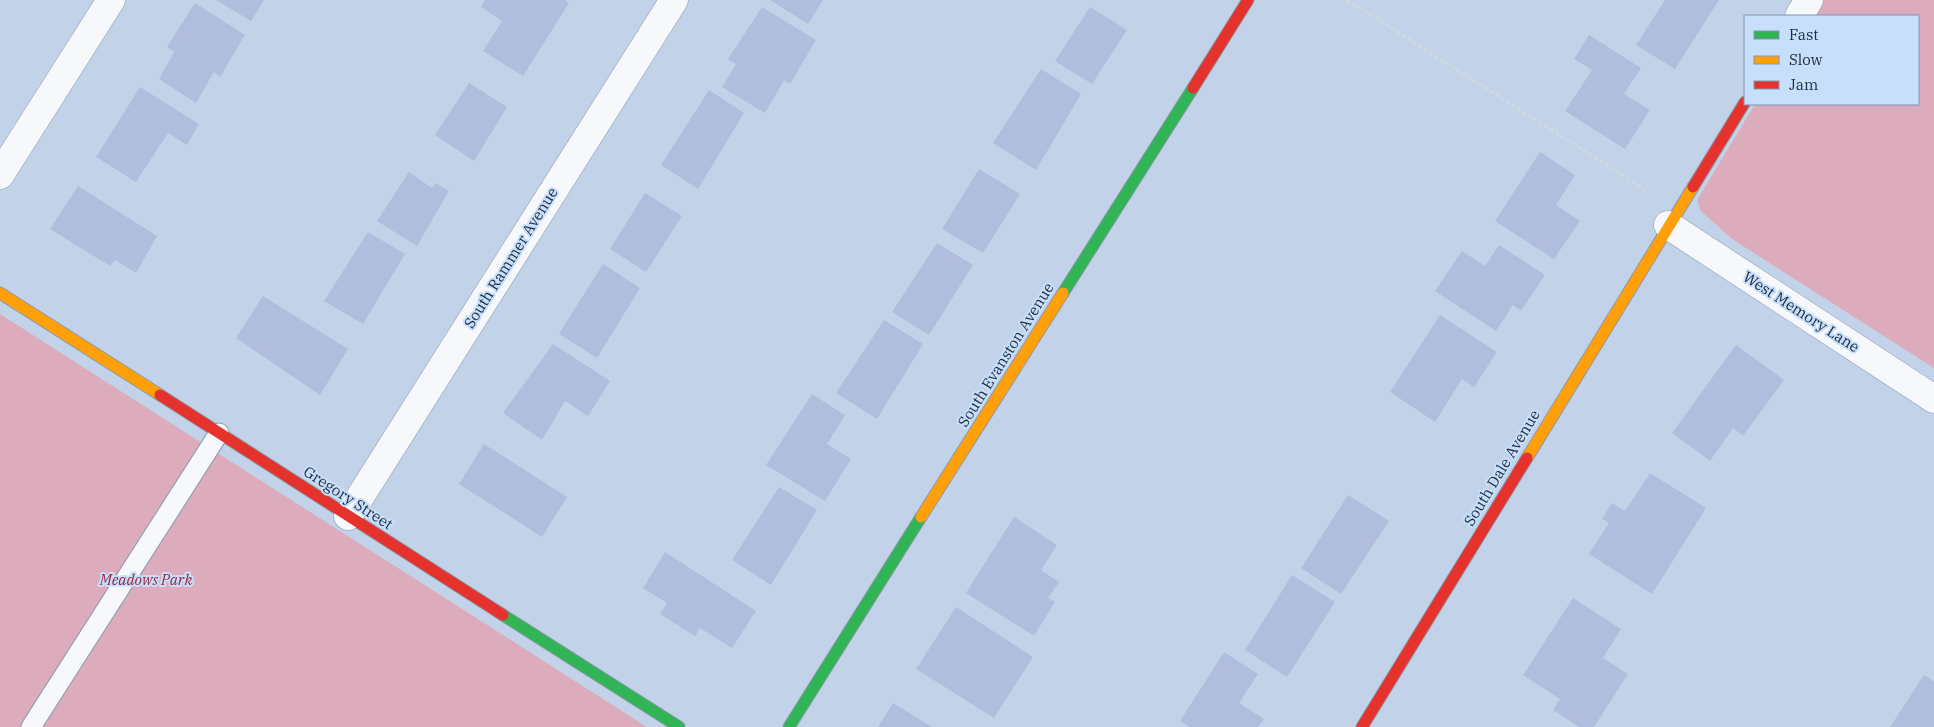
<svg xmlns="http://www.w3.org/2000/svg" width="1934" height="727" font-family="'IBM Plex Serif',serif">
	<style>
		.green { fill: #dcacbc }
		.building { fill: #b1bddc }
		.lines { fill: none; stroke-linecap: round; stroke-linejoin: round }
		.lane-casing { stroke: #8c9aab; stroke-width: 21 }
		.street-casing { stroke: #8c9aab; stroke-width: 29 }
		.fast-casing { stroke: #8c9aab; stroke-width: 13 }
		.slow-casing { stroke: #8c9aab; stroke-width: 13 }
		.jam-casing { stroke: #8c9aab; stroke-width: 13 }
		.path { stroke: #d1d7df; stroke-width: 3; stroke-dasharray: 4 2.5; stroke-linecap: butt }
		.lane { stroke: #f6f8fc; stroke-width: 19 }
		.street { stroke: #f6f8fc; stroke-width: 28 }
		.fast { stroke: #30b455; stroke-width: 11 }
		.slow { stroke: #ff9f0a; stroke-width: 11 }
		.jam { stroke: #e5322d; stroke-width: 11 }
		.labels { text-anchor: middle; stroke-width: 4; stroke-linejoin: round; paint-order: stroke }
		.street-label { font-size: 15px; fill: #1d2c3e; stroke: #c7dffb }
		.park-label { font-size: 15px; font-style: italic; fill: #97223d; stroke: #c7dffb }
	</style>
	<rect width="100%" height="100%" fill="#c2d3e9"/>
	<path class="green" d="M1821,0H1934V368L1732,239L1701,211L1697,200L1755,104H1918V16H1811Z
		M0,314L647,727H0Z"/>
	<path class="building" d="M216,0H264L251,21Z
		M485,0H565L569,3L523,76L483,51L502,21L481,7Z
		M770,0H823L808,24Z
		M1665,0H1719L1675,69L1636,45Z
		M195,3L245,35L220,77L214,72L196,103L159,79L174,52L167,47Z
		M762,7L816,40L790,84L784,80L765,113L722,87L736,64L728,59Z
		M1090,7L1127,30L1092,84L1055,61Z
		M1589,35L1641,68L1624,94L1650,110L1625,149L1565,111L1592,70L1574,59Z
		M1041,69L1081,94L1036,170L993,143Z
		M469,83L507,107L474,161L435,135Z
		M140,87L199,124L187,145L168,133L136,182L96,157Z
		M709,90L744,113L698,189L661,165Z
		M1540,152L1575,175L1556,205L1580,221L1554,259L1495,221Z
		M979,169L1020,194L983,253L942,229Z
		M409,172L432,188L436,183L449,191L417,246L377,221Z
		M78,186L157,236L136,273L115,260L110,266L50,229Z
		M645,193L682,216L646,272L610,249Z
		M368,232L405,254L363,324L324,301Z
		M937,243L973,265L929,335L892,312Z
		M1499,245L1545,275L1521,311L1513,305L1496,331L1435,291L1462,251L1485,266Z
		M603,264L640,288L597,358L559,334Z
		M263,296L348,349L320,395L236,338Z
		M1440,315L1497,352L1474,387L1462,379L1435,422L1390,392Z
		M884,320L923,344L877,419L836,393Z
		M553,344L610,381L588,416L565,401L542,440L503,413Z
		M1736,345L1784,380L1743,436L1733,428L1710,461L1672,433Z
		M812,394L845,415L827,444L851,459L825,501L766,465Z
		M484,444L567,497L542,537L459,484Z
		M1650,473L1706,508L1652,594L1589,554L1609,523L1602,519L1612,503L1625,511Z
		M779,487L817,510L771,585L732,560Z
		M1348,495L1389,521L1341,594L1301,568Z
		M1014,517L1057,545L1041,570L1059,582L1048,598L1055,602L1034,636L966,593Z
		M665,552L756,611L732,648L700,628L695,636L660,614L667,603L643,588Z
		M1292,575L1335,602L1287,677L1245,650Z
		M1573,598L1621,629L1603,658L1628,674L1594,727H1579L1553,710L1560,699L1523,675Z
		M956,607L1033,657L994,718L916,669Z
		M1224,652L1258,674L1239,703L1264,719L1258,727H1190L1180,721Z
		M1924,675L1934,681V727H1890Z
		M893,703L932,727H878Z"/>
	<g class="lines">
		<g class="lane-casing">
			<path id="lane" d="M31,727L219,433"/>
		</g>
		<g class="street-casing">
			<path id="street" d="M1799,16L1809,0
				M0,175L111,0
				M1668,225L1934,399
				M348,516L674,0"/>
		</g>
		<g class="fast-casing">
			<path id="fast" d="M1063,293L1193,88
				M503,615L679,727
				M789,727L921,517"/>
		</g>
		<g class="slow-casing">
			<path id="slow" d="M0,293L160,395
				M1527,458L1693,187
				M921,517L1063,293"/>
		</g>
		<g class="jam-casing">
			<path id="jam" d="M1193,88L1248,0
				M1693,187L1745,102
				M160,395L503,615
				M1362,727L1527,458"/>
		</g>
		<path class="path" d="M1347,0L1646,190"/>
		<use href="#lane" class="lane"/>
		<use href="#street" class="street"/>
		<use href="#fast" class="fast"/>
		<use href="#slow" class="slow"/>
		<use href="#jam" class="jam"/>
	</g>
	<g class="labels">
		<g class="street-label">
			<text transform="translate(511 258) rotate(-58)" y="5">South Rammer Avenue</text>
			<text transform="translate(1801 312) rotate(33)" y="5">West Memory Lane</text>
			<text transform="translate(1006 355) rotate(-58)" y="5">South Evanston Avenue</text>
			<text transform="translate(1502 468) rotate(-59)" y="5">South Dale Avenue</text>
			<text transform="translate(348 498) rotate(33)" y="5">Gregory Street</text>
		</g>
		<g class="park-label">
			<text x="146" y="585">Meadows Park</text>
		</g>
	</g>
	<rect x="1744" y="15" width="175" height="90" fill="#c7dffb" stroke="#8397af"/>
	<rect x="1754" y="31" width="25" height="8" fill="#30b455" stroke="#8397af"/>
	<text x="1789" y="40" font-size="15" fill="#1d2c3e">Fast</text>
	<rect x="1754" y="56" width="25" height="8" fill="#ff9f0a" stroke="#8397af"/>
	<text x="1789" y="65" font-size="15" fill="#1d2c3e">Slow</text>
	<rect x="1754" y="81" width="25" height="8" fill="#e5322d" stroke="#8397af"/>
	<text x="1789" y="90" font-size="15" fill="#1d2c3e">Jam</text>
</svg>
